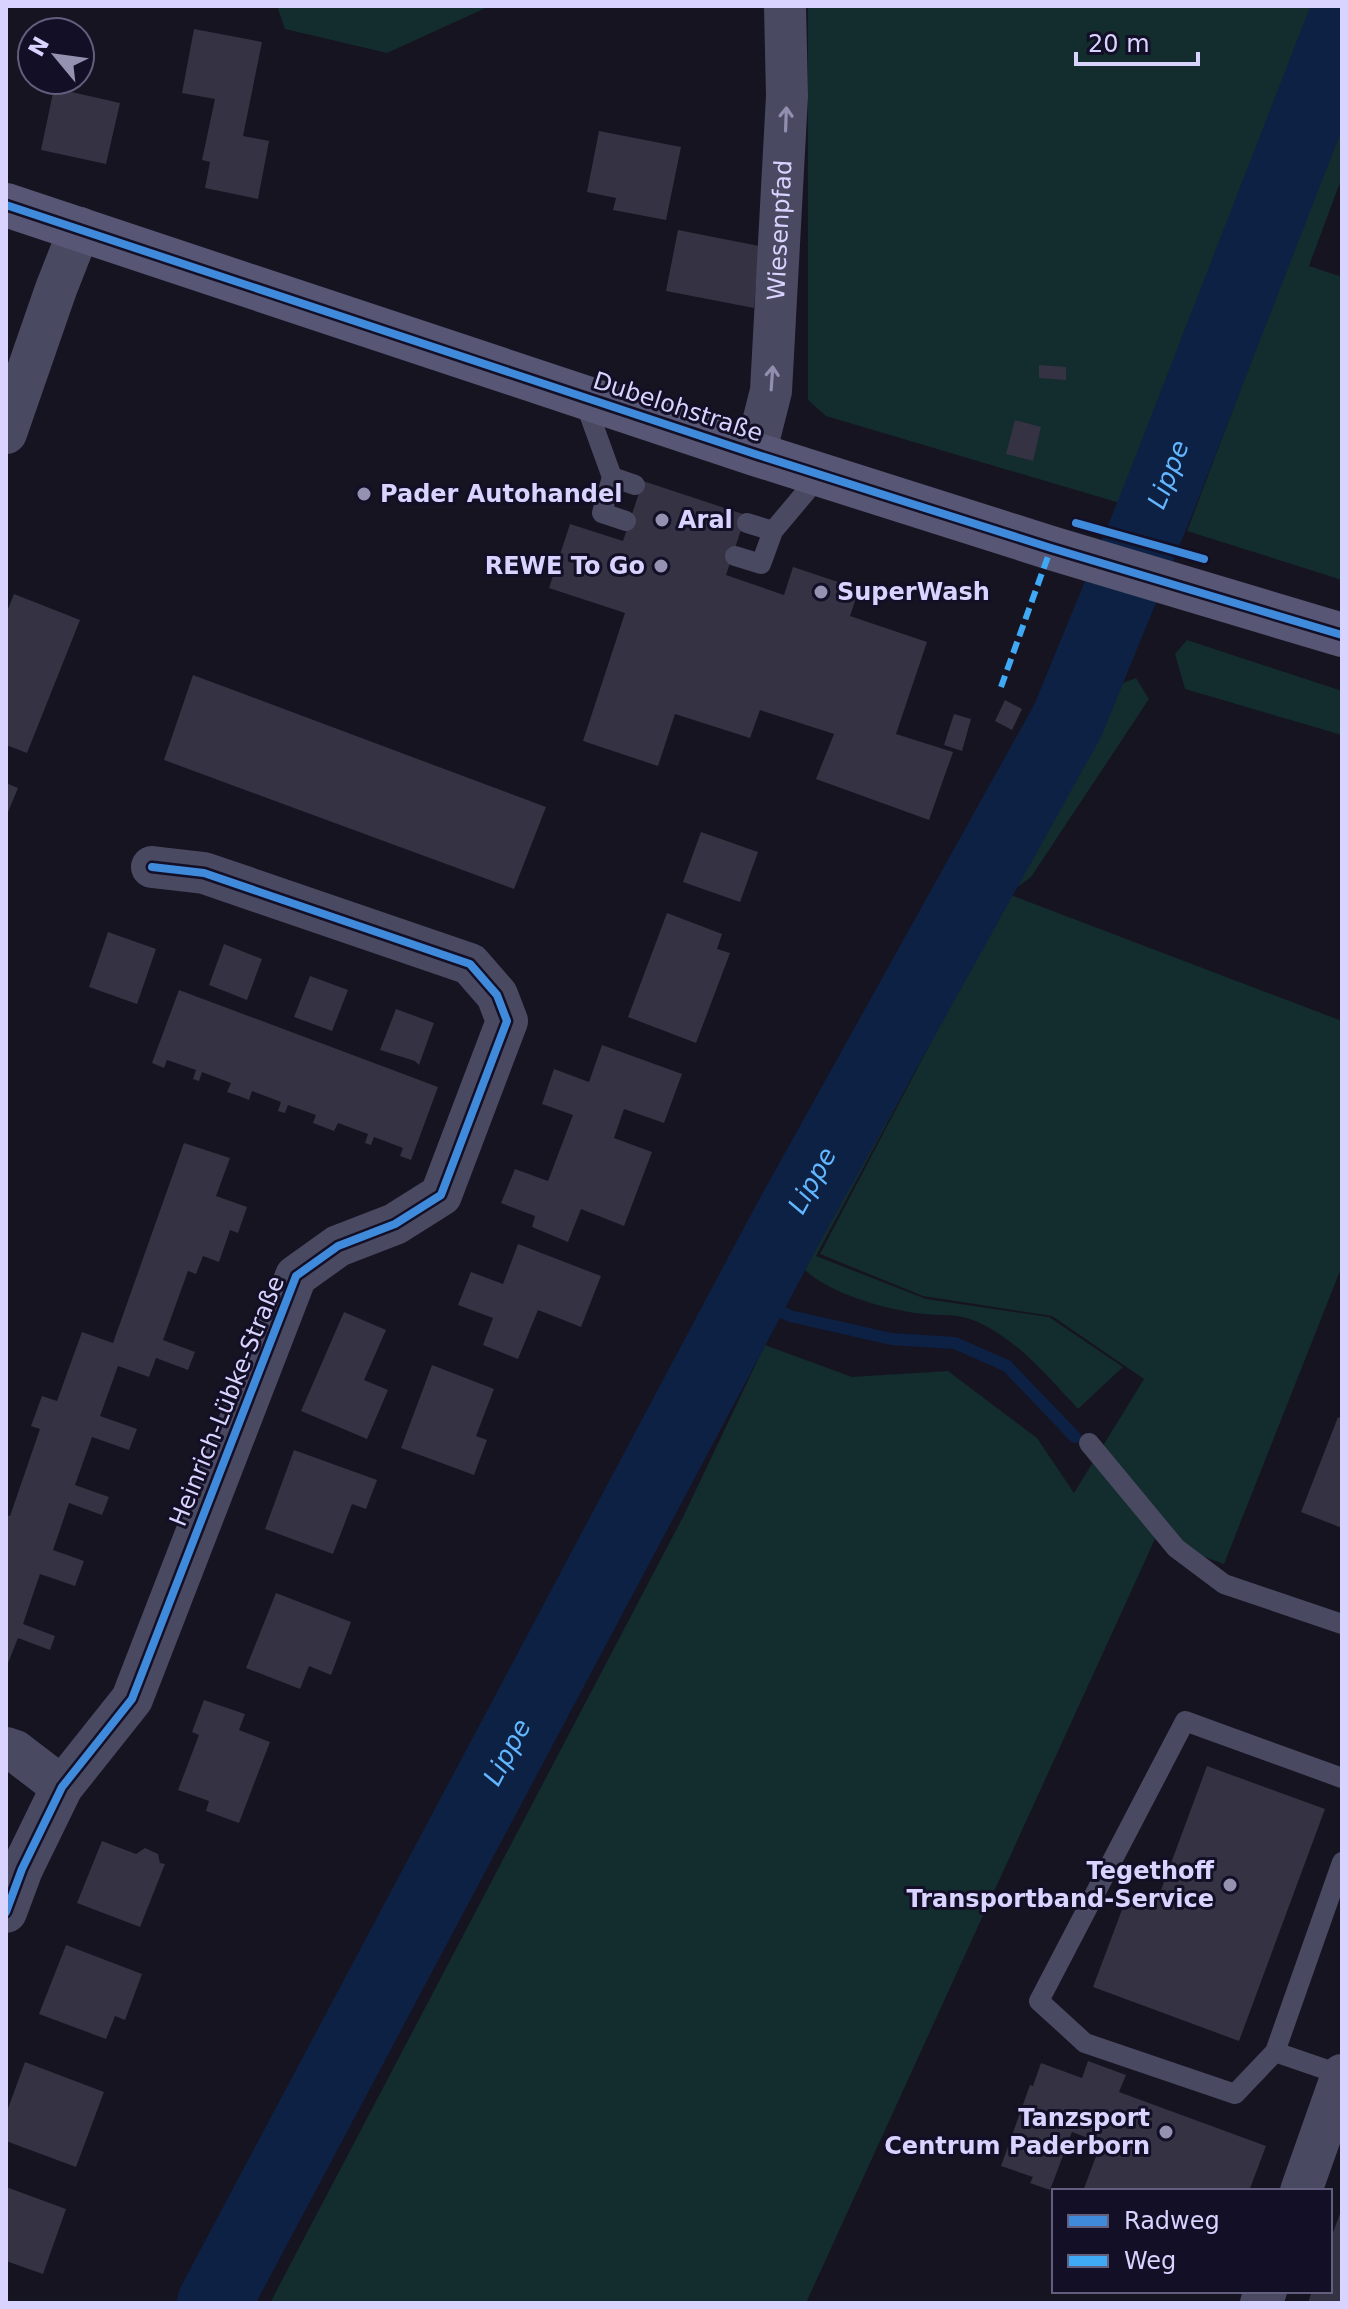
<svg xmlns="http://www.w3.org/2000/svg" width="1348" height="2309" font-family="'DejaVu Sans',sans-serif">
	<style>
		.green { fill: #132c2d }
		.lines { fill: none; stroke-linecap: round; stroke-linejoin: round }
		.stream { stroke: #0d2144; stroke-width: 12 }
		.river { stroke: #0d2144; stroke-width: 74 }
		.building { fill: #343243 }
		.service { stroke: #4a4962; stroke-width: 20 }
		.minor { stroke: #4a4962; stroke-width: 42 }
		.secondary { stroke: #575674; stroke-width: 44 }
		.quiet { stroke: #3fa9f5; stroke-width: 6; stroke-dasharray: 12 6; stroke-linecap: butt }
		.cycleway-casing { stroke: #130f26; stroke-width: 13 }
		.cycleway { stroke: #408adc; stroke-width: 8 }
		.oneway { stroke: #928eb0 }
		.poi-dot { fill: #9591b1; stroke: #130f26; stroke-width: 3 }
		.labels { text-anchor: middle; stroke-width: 6; stroke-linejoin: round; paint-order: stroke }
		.street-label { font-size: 24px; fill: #d9d4ff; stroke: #130f26 }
		.poi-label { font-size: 24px; font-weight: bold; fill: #d9d4ff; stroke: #130f26; text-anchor: start }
		.water-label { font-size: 26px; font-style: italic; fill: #62b6ff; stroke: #130f26 }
	</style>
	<rect width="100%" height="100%" fill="#161421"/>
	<path class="green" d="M277,6H490L387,53L285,29Z
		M808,6H1317L1232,232L1172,366L1123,504L826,416L808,400Z
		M1342,121V177L1309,266L1342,277V580L1187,531Z
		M1187,640L1342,691V735L1185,689L1175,654Z
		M1136,678L1149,699L1031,877L1008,894L1342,1021V1266L1224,1564L1155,1539L806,2303H270L683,1517L765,1345L852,1377L948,1371L1037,1438L1074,1493L1144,1379L1052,1316L923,1296L820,1254L959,989L816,1256L926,1299L1049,1317L1123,1367L1078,1409C1047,1376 1014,1335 970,1319C954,1313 932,1316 915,1313C878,1307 823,1292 798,1263L1112,687Z"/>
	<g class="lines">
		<path class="stream" d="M750,1298L790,1316L891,1339L955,1343L1007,1366L1075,1437"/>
		<path class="river" id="s1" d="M214,2303L790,1220L1068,720L1159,498L1342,27"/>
	</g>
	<path class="building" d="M194,29L262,42L243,136L269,141L258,199L205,188L210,162L202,160L215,99L182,93Z
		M54,88L120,103L106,164L41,150Z
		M599,131L681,147L666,220L613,210L616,198L587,192Z
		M678,230L759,246L754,308L666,291Z
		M1039,365L1066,367V380L1039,378Z
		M1015,420L1041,427L1033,461L1006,454Z
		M643,481L746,515L726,575L784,595L793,567L859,589L850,616L927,642L896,734L953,752L929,820L816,779L834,734L760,710L750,738L675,714L658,766L583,741L625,613L549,588L570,524L623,541Z
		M14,594L80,620L27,753L6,745V614Z
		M193,675L546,807L514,889L164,760Z
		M1005,700L1022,709L1012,730L995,721Z
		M954,714L971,719L962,751L944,745Z
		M6,783L18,788L6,817Z
		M701,832L758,852L740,902L683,882Z
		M667,913L722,934L717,949L730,953L696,1043L628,1017Z
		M108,932L156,949L137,1004L89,987Z
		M224,944L262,959L247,1000L209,985Z
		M310,976L348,990L332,1031L294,1017Z
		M179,990L438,1087L411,1160L400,1156L403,1148L374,1137L371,1145L365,1143L368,1134L338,1123L334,1131L313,1123L316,1115L288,1105L285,1113L278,1111L281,1102L252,1091L249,1100L239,1096L227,1092L231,1083L202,1072L199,1081L193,1079L196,1070L167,1060L164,1068L152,1063Z
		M396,1009L434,1023L419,1065L415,1061L380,1050Z
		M602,1045L682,1074L664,1123L624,1109L614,1138L652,1152L624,1226L581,1209L568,1242L532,1227L535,1216L501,1203L515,1169L548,1181L573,1115L542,1104L554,1069L589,1082Z
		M184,1143L230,1158L216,1196L247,1207L238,1233L230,1230L219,1262L203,1256L196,1274L188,1271L163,1340L195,1352L188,1370L156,1358L149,1377L118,1366L100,1416L137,1429L129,1450L92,1437L75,1485L109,1497L102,1515L69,1503L53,1550L84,1561L75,1586L40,1574L23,1624L55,1636L50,1650L18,1638L6,1668V1515L10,1516L40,1429L31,1426L42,1396L57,1401L82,1332L113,1343Z
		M518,1244L601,1276L581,1327L538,1310L518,1359L483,1345L493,1318L458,1305L471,1272L503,1284Z
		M344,1312L386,1330L364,1380L388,1390L367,1439L301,1411Z
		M432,1365L494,1389L476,1436L487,1440L474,1475L401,1448Z
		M1338,1417L1342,1419V1528L1301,1512Z
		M294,1450L377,1480L366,1509L352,1504L333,1554L265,1529Z
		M276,1593L351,1622L331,1675L309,1666L300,1689L246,1668Z
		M204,1700L245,1714L239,1730L270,1742L239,1823L206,1811L209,1801L178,1790L199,1735L192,1732Z
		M1207,1766L1325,1809L1239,2041L1093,1987L1126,1899L1154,1909Z
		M102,1841L136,1854L145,1848L158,1854L160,1863L165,1864L140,1927L77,1903Z
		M66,1945L142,1974L125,2020L115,2016L106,2039L39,2014Z
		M1088,2061L1126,2075L1119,2092L1266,2146L1249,2191H1083L1101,2143L1072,2132L1050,2190L1030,2183L1033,2177L1001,2166L1030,2085L1033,2086L1041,2063L1082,2078Z
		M25,2062L104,2092L76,2167L6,2141V2114Z
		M6,2187L66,2209L43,2274L6,2261Z
		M1342,2208V2303H1308L1312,2291H1330V2241Z"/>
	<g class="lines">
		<path class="service" d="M583,397L612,477L635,485
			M612,477L602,513L626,521
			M747,523L773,531L821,474
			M735,556L761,564L773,531
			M1089,1443L1176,1548L1224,1584L1342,1624
			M1342,1778L1185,1721L1039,2001L1085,2043L1235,2094L1275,2052L1342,1862
			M1275,2052L1342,2075"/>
		<g class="minor">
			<path d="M6,433L56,289L80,228"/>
			<path id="s2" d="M755,454L771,391L787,96L785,6"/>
			<path d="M6,1748L15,1751L62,1787"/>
			<path d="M6,1912L22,1869L62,1787L132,1699L296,1276L338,1246L395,1224L441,1195L507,1021L497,995L470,964L204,873L152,867"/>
			<path d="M1301,2191L1342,2075"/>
			<path d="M1261,2303L1266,2291"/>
		</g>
		<path class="secondary" d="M6,205L755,454L1051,548L1342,635"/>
		<path class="quiet" d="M1001,687L1051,548"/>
		<g class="cycleway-casing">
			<path id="cycleway" d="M6,205L755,454L1051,548L1342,635
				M1076,523L1204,559
				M6,1912L22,1869L62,1787L132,1699L296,1276L338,1246L395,1224L441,1195L507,1021L497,995L470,964L204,873L152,867"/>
		</g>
		<use href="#cycleway" class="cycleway"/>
	</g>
	<defs><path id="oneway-shaft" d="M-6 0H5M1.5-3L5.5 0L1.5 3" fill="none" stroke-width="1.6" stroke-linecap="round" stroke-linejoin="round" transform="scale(2)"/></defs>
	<g class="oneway">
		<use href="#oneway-shaft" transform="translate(786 119) rotate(-88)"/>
		<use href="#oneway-shaft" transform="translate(772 378) rotate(-86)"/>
	</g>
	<g class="poi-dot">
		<circle cx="364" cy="494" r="8"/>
		<circle cx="662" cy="520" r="8"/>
		<circle cx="661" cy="566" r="8"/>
		<circle cx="821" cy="592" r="8"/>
		<circle cx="1230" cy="1885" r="8"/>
		<circle cx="1166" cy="2132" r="8"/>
	</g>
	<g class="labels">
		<g class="street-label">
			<text dy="8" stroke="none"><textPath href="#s2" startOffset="226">Wiesenpfad</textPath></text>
			<text transform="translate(678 407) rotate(18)" y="8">Dubelohstraße</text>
			<text transform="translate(227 1401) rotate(-68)" y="8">Heinrich-Lübke-Straße</text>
		</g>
		<g class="poi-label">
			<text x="380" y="502">Pader Autohandel</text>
			<text x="678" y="528">Aral</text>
			<text x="645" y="574" text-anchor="end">REWE To Go</text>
			<text x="837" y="600">SuperWash</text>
			<text x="1214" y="1879" text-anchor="end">Tegethoff<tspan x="1214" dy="28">Transportband-Service</tspan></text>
			<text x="1150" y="2126" text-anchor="end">Tanzsport<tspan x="1150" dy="28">Centrum Paderborn</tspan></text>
		</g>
		<g class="water-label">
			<text dy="9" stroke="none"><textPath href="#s1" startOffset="2064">Lippe</textPath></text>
			<text dy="9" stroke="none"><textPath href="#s1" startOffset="1272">Lippe</textPath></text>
			<text dy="9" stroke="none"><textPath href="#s1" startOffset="624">Lippe</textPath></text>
		</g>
	</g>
	<rect width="1348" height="2309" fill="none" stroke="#d9d4ff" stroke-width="16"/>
	<rect x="1052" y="2189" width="280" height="104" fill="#130f26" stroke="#625e7d" stroke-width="2"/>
	<rect x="1068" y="2215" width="40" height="12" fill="#408adc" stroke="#625e7d" stroke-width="2"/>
	<text x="1124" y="2229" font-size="24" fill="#d9d4ff">Radweg</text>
	<rect x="1068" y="2255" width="40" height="12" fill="#3fa9f5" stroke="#625e7d" stroke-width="2"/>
	<text x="1124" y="2269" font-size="24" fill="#d9d4ff">Weg</text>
	<g transform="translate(56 56) rotate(299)"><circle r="38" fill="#130f26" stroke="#625e7d" stroke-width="2"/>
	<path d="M0-6L14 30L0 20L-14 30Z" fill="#9591b1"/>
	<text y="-12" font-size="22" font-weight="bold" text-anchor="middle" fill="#d9d4ff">N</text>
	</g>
	<path d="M1076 52v12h122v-12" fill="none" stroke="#d9d4ff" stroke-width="4"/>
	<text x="1088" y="52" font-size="24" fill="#d9d4ff" stroke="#130f26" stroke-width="6" paint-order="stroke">20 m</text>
</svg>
